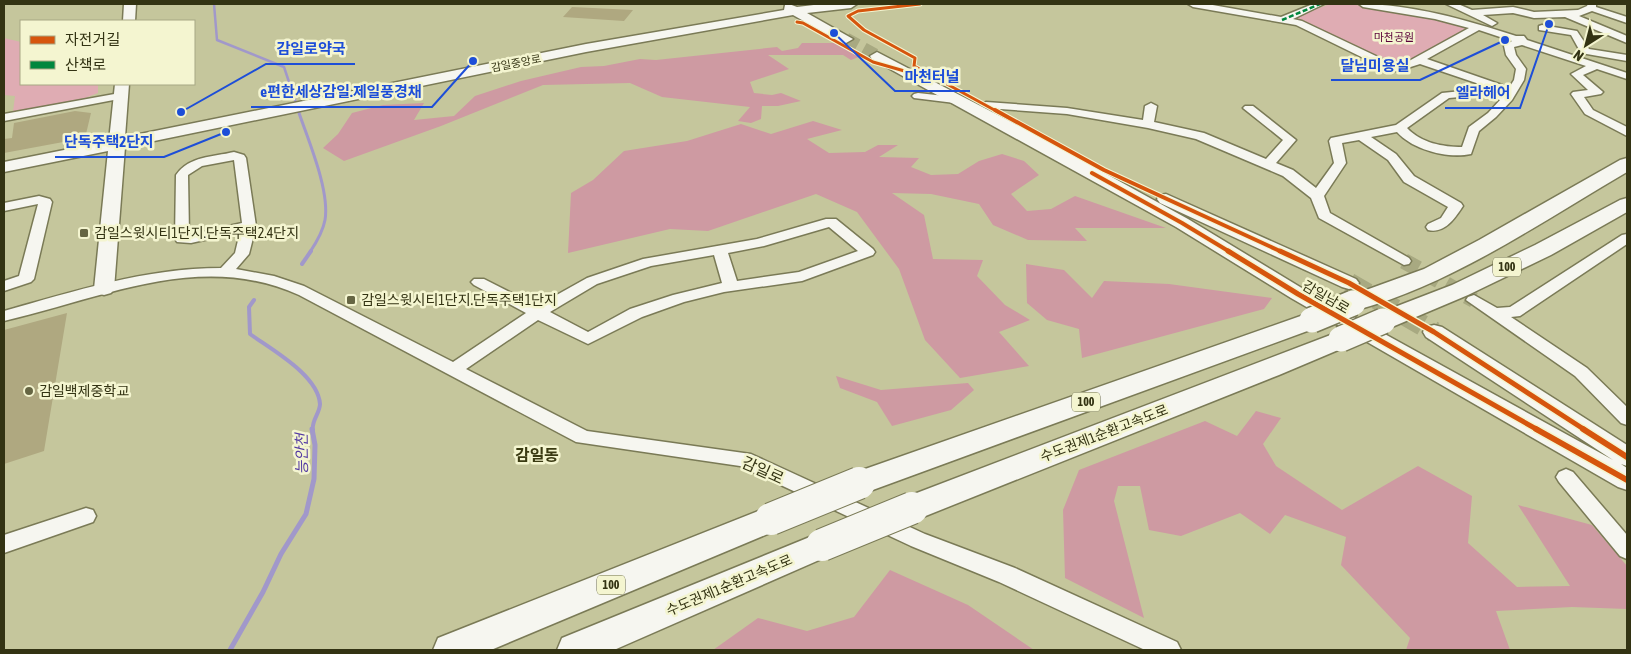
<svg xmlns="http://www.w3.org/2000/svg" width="1631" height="654" font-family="'Asap Condensed','Noto Sans KR',sans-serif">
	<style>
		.green { fill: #dfacb3 }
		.forest { fill: #ce9aa2 }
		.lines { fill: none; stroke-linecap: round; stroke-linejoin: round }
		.stream-far3 { stroke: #a198ca; stroke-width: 2.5 }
		.stream-far2 { stroke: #a198ca; stroke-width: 3 }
		.stream-far1 { stroke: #a198ca; stroke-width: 4 }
		.stream { stroke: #a198ca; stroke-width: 5 }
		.building { fill: #afa880 }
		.minor-tunnel { stroke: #a8a981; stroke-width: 16; stroke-dasharray: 16 8; stroke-linecap: butt }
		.major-tunnel-far1 { stroke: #a8a981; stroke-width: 13; stroke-dasharray: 13 7; stroke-linecap: butt }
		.major-tunnel { stroke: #a8a981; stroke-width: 21; stroke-dasharray: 21 11; stroke-linecap: butt }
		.minor-casing { stroke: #7a7a56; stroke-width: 3 }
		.major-casing { stroke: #7a7a56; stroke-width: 3 }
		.highway-casing { stroke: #7a7a56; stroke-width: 3 }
		.minor { fill: #f6f6f0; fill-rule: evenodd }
		.major { fill: #f6f6f0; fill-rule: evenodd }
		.highway { fill: #f6f6f0; fill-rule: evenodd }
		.highway-bridge-far1-casing { stroke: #7a7a56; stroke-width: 28; stroke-linecap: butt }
		.highway-bridge-casing { stroke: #7a7a56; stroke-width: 34; stroke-linecap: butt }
		.highway-bridge-far1 { stroke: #f6f6f0; stroke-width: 25 }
		.highway-bridge { stroke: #f6f6f0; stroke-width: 32 }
		.quiet { stroke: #00873e; stroke-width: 2.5; stroke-dasharray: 5 2.5; stroke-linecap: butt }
		.cycleway-far3-casing { stroke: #f4f5d0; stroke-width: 5 }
		.cycleway-far2-casing { stroke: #f4f5d0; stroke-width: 6 }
		.cycleway-far1-casing { stroke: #f4f5d0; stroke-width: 8 }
		.cycleway-casing { stroke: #f4f5d0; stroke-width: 9 }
		.cycleway-far3 { stroke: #d6550d; stroke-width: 3 }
		.cycleway-far2 { stroke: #d6550d; stroke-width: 4 }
		.cycleway-far1 { stroke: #d6550d; stroke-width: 5 }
		.cycleway { stroke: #d6550d; stroke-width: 6 }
		.poi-dot { fill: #666643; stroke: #f4f5d0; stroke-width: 2 }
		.labels { text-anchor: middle; stroke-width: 5; stroke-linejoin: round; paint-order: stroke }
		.far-park-label { font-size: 11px; fill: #5a013a; stroke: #f4f5d0 }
		.far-street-label { font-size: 11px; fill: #333313; stroke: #f4f5d0 }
		.shield { fill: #f4f5d0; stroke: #6d6d4c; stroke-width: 1 }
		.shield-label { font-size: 12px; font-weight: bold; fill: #333313 }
		.poi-label { font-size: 14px; fill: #333313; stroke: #f4f5d0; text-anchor: start }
		.street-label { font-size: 14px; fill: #333313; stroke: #f4f5d0 }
		.water-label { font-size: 15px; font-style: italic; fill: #543ba3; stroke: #f4f5d0 }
		.quarter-label { font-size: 16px; font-weight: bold; fill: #3a3a12; stroke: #f4f5d0 }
		.near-street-label { font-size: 16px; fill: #333313; stroke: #f4f5d0 }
		.leader { fill: none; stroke: #1d4ed8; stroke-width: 2 }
		.callout-dot { fill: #1d4ed8; stroke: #f4f5d0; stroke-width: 2 }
		.callout-label { font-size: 15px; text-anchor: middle; font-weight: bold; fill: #1d4ed8; stroke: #f4f5d0; stroke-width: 5; stroke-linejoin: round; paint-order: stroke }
	</style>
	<rect width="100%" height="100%" fill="#c5c69c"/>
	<path class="green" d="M1330,4C1376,4 1424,14 1468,27L1413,59L1394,66L1307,23L1291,19Z
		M4,38L21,42V84H98V93L85,98L13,112L15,96L4,95Z"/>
	<path class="forest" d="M802,43H843L864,55L851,60L843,55H768L789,69L750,82L754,93L772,95L781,93L801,101L778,106H762L761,119L751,123L738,121L750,107L662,97L630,83L543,85L441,126L344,161L323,148L338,134L352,113L383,105L424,103L414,120L454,116L475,96L521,81L581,67L604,66L640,59L656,60L777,47L782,51L798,48Z
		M813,121L842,130L807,139L829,153L865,152L878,145H898L879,157L919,158L911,167L931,175L958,174L979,161L1002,154L1024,161L1039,175L1011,194L1027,211L1051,209L1075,196L1166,228H1075L1087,241L1028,240L993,225L979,204L931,194L892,193L924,215L933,259L983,260L977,276L1005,305L1030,320L999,332L1029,366L960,378L925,340L899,269L857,212L816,194L708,231L670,229L568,253L571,193L593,180L624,151L687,141L741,124L771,134Z
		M1026,264L1064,270L1092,298L1104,281L1169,284L1272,298L1264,309L1082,358L1079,329L1047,320L1027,303Z
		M836,376L881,390L968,383L974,390L951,410L892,426L877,402L840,388Z
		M1256,411L1281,418L1263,444L1276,466L1342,510L1418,466L1472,496L1468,543L1517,587L1570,586L1518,505L1592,525L1627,566V609L1572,607L1496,611L1510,650H1406L1410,638L1341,565L1346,537L1285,515L1270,534L1240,513L1181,536L1149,530L1140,486H1118L1114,501L1144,618L1065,578L1063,510L1079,470L1205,421L1237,436Z
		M890,570L968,605L1034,650H713L758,618L807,631L854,617Z"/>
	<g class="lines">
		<path class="stream-far3" d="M214,4L217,40L284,67L299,112"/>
		<path class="stream-far2" d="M298,110C308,140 330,190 325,220C323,231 316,243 310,252"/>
		<path class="stream-far1" d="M302,264L311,251
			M254,300L249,307L250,334C272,350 318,375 320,404C320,413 311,421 313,430"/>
		<path class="stream" d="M230,650L263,592L281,554L306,514L314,479L315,445L312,429"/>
	</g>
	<path class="building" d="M572,7L633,10L624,21L563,17Z
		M75,111L91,113L86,134L74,140L4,153V139L12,138L14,123Z
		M67,313L44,451L4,464V330Z"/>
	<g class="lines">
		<path class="minor-tunnel" d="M1404,261L1474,300"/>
		<path class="major-tunnel-far1" d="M846,39L877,56"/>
		<path class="major-tunnel" d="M1349,283L1434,332"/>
		<g class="minor-casing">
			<path id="minor" d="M1188,4H1207L1281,17L1313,4H1324L1293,19L1302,21L1395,65L1409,61L1469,28L1435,19L1363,7L1359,4C1412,4 1466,20 1516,36H1524L1527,40L1627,73V79L1597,69L1583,75L1603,92L1601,94L1584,97L1593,110L1627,127V136L1585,114L1571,94L1573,92L1588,90L1571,74L1586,66L1522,45L1514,47L1516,55L1526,69L1524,80L1512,100L1496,117L1479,131L1471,154C1448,159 1413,150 1397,132L1371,137L1396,154L1414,176L1461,203L1463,206C1455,218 1445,234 1428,230L1426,227L1428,224L1441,218L1448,207L1404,182L1388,160L1359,140L1342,143L1346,163L1324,196L1330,213L1409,258L1411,261L1409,264L1404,265L1319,218L1311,198L1283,176L1196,139L1148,128L1067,114L986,108L980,105L986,102L1067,108L1143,120L1145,106L1151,103L1157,106L1154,122L1204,133L1266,159L1283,140L1243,108L1245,106H1253L1296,140L1276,163L1293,170L1316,188L1334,163L1329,141L1331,138L1396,125L1442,93L1482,89L1505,94L1514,80L1516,69L1506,55L1504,46L1512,41L1479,30L1427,59L1502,85L1504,87L1502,89H1494L1420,64L1398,71H1390L1296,25L1193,7ZM1482,95L1500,100L1488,113L1469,127L1462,147C1443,147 1421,143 1407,128L1449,98Z
				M1446,4H1458L1472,10L1513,7L1534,12L1578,10L1587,6L1588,4H1596V7L1627,17V23L1592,11L1579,16L1627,36V43L1565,17L1534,18L1513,13L1483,15L1497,23L1492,26Z
				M1542,25L1577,31L1589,49L1627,55V61L1581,53L1571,35L1539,30V26Z
				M120,93L124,94L126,96L124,98L4,121V114Z
				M918,93L963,98L969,101L963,104L914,98L912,96L914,94Z
				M234,152L244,155L246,158L256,226L249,254L236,269L274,276L304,286L453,362L526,313L474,285L471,282L474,279H484L537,306L587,278L643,259L757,239L826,219H836L873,249L875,252L873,255L802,281L724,292L684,302L642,317L588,344L538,320L466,369L587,431L751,454L925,534L1015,568L1177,642L1181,650H1145L999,582L911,546L740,466L576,442L299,295C200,250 101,299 4,321V311C75,291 146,268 221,268L235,253L240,232L191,243L177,242L175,239L176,175C189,156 213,157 234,152ZM234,160L242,223L189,235L188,175L202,166ZM829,227L858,251L799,272L737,281L728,253L764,246ZM714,255L722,283L673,295L630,309L588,332L550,312L597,284L651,266Z
				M39,196L50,199L52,202L34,279L31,282L4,291V281L19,276L38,204L4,211V203Z
				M1627,234V244L1520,316L1511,317L1587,368L1627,407V425L1621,423L1575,376L1466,300L1468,297L1474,295L1497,308L1510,307L1622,235Z
				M1566,469L1573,472L1627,535V559L1620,556L1559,482L1556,477L1559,472Z
				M86,508L93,510L96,516L93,522L4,553V535Z"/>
		</g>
		<g class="major-casing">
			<path id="major" d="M124,4H136L135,21H123Z
				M789,4L797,7L822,4H857L851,8L807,13L853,39L846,43L841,42L793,15L586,52L125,147L114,289L111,293L104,295L97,293L94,289L108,151L4,172V162L109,141L115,84H129L125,137L586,44L784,10L785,5Z
				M877,52L1021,127L1188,219L1305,290L1613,460L1426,337L1423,332L1426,327L1434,325L1442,327L1627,445V466L1621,464L1627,468V490L1618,487L1291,298L1176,227L872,59L870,56Z
				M1166,194L1356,279L1359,283L1356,287L1349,289L1342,287L1160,203L1157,199L1160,195Z"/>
		</g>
		<g class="highway-casing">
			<path id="highway" d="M1627,158V172C1541,222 1450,286 1353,311L1344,308L1341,303L1344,298L1424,269L1479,240L1620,160Z
				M1627,198V212L1551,255L1468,295L1392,327L1383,329L1374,327L1371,321L1374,315L1452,285L1535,245L1620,200Z
				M1312,312L1321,314L1324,320L1321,326L870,491L859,495L848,491L844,483L848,475Z
				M1341,331L1350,333L1354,339L1350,345L1279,375L923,517L912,520L901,517L896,508L901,499Z
				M771,506L782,510L787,519L782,528L491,650H433L438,638Z
				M822,532L833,536L838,545L833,554L614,650H557L562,638Z"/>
		</g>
		<use href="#minor" class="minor"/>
		<use href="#major" class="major"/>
		<use href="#highway" class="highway"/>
		<g class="highway-bridge-far1-casing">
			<path id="highway-bridge-far1" d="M1312,320L1353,303
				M1341,339L1383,321"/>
		</g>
		<g class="highway-bridge-casing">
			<path id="highway-bridge" d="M771,519L859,483
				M822,545L912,508"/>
		</g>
		<use href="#highway-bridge-far1" class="highway-bridge-far1"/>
		<use href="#highway-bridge" class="highway-bridge"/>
		<path class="quiet" d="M1282,20L1320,4"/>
		<g class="cycleway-far3-casing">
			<path id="cycleway-far3" d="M920,4L858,11L848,16L864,30L915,58L914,66L998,112
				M797,22L803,23L873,62L908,72L921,79"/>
		</g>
		<g class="cycleway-far2-casing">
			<path id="cycleway-far2" d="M995,110L1104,170L1282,252
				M1092,173L1182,223L1230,252"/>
		</g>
		<g class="cycleway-far1-casing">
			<path id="cycleway-far1" d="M1228,251L1298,294L1538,430
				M1280,251L1349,283L1434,332L1585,430"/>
		</g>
		<g class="cycleway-casing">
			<path id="cycleway" d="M1536,429L1627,480
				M1583,429L1627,457"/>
		</g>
		<use href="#cycleway-far3" class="cycleway-far3"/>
		<use href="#cycleway-far2" class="cycleway-far2"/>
		<use href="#cycleway-far1" class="cycleway-far1"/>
		<use href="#cycleway" class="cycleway"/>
	</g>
	<g class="poi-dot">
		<rect x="79" y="228" width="10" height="10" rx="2.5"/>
		<rect x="346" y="295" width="10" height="10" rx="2.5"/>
		<circle cx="29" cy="391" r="5"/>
	</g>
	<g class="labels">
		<g class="far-park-label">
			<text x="1394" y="41">마천공원</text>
		</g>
		<g class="far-street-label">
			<text transform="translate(516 63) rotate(-11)" y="4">감일중앙로</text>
		</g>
		<g class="shield">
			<rect x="1493" y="257.5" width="28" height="19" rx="4"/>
			<rect x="1072" y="392.5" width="28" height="19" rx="4"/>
			<rect x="597" y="575.5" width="28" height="19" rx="4"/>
		</g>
		<g class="shield-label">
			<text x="1507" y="271">100</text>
			<text x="1086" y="406">100</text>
			<text x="611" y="589">100</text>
		</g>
		<g class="poi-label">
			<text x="94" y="238">감일스윗시티1단지.단독주택2.4단지</text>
			<text x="361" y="305">감일스윗시티1단지.단독주택1단지</text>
			<text x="39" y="396">감일백제중학교</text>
		</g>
		<g class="street-label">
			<text transform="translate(1326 297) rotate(30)" y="5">감일남로</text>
			<text transform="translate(1104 433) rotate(-21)" y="5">수도권제1순환고속도로</text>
			<text transform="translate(729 585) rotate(-23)" y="5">수도권제1순환고속도로</text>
		</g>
		<g class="water-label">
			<text transform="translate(302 454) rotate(-91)" y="5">능안천</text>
		</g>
		<g class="quarter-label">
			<text x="537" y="461">감일동</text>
		</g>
		<g class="near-street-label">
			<text transform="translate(763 470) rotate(24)" y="6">감일로</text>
		</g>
	</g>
	<path class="leader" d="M181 112L266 64H355M1505 40L1420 80H1331M834 33L895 91H970M473 61L432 107H251M1549 24L1520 108H1445M226 132L164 157H55"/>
	<g class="callout-dot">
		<circle cx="181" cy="112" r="5"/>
		<circle cx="1505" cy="40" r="5"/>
		<circle cx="834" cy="33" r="5"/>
		<circle cx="473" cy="61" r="5"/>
		<circle cx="1549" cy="24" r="5"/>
		<circle cx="226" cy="132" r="5"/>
	</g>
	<g class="callout-label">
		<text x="311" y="54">감일로약국</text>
		<text x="1375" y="71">달님미용실</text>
		<text x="932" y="82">마천터널</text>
		<text x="341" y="97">e편한세상감일.제일풍경채</text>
		<text x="1483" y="98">엘라헤어</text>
		<text x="109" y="147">단독주택2단지</text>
	</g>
	<rect width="1631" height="654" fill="none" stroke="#333313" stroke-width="10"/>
	<rect x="20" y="20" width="175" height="65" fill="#f4f5d0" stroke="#a7a784"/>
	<rect x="30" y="36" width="25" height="8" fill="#d6550d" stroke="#a7a784"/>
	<text x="65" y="45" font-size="15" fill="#333313">자전거길</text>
	<rect x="30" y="61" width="25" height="8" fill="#00873e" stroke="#a7a784"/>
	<text x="65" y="70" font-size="15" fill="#333313">산책로</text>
	<g transform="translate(1586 45) rotate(216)" stroke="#f4f5d0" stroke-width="4" paint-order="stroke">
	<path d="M0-4L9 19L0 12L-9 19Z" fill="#333313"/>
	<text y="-8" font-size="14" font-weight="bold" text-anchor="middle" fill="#333313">N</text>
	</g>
</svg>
